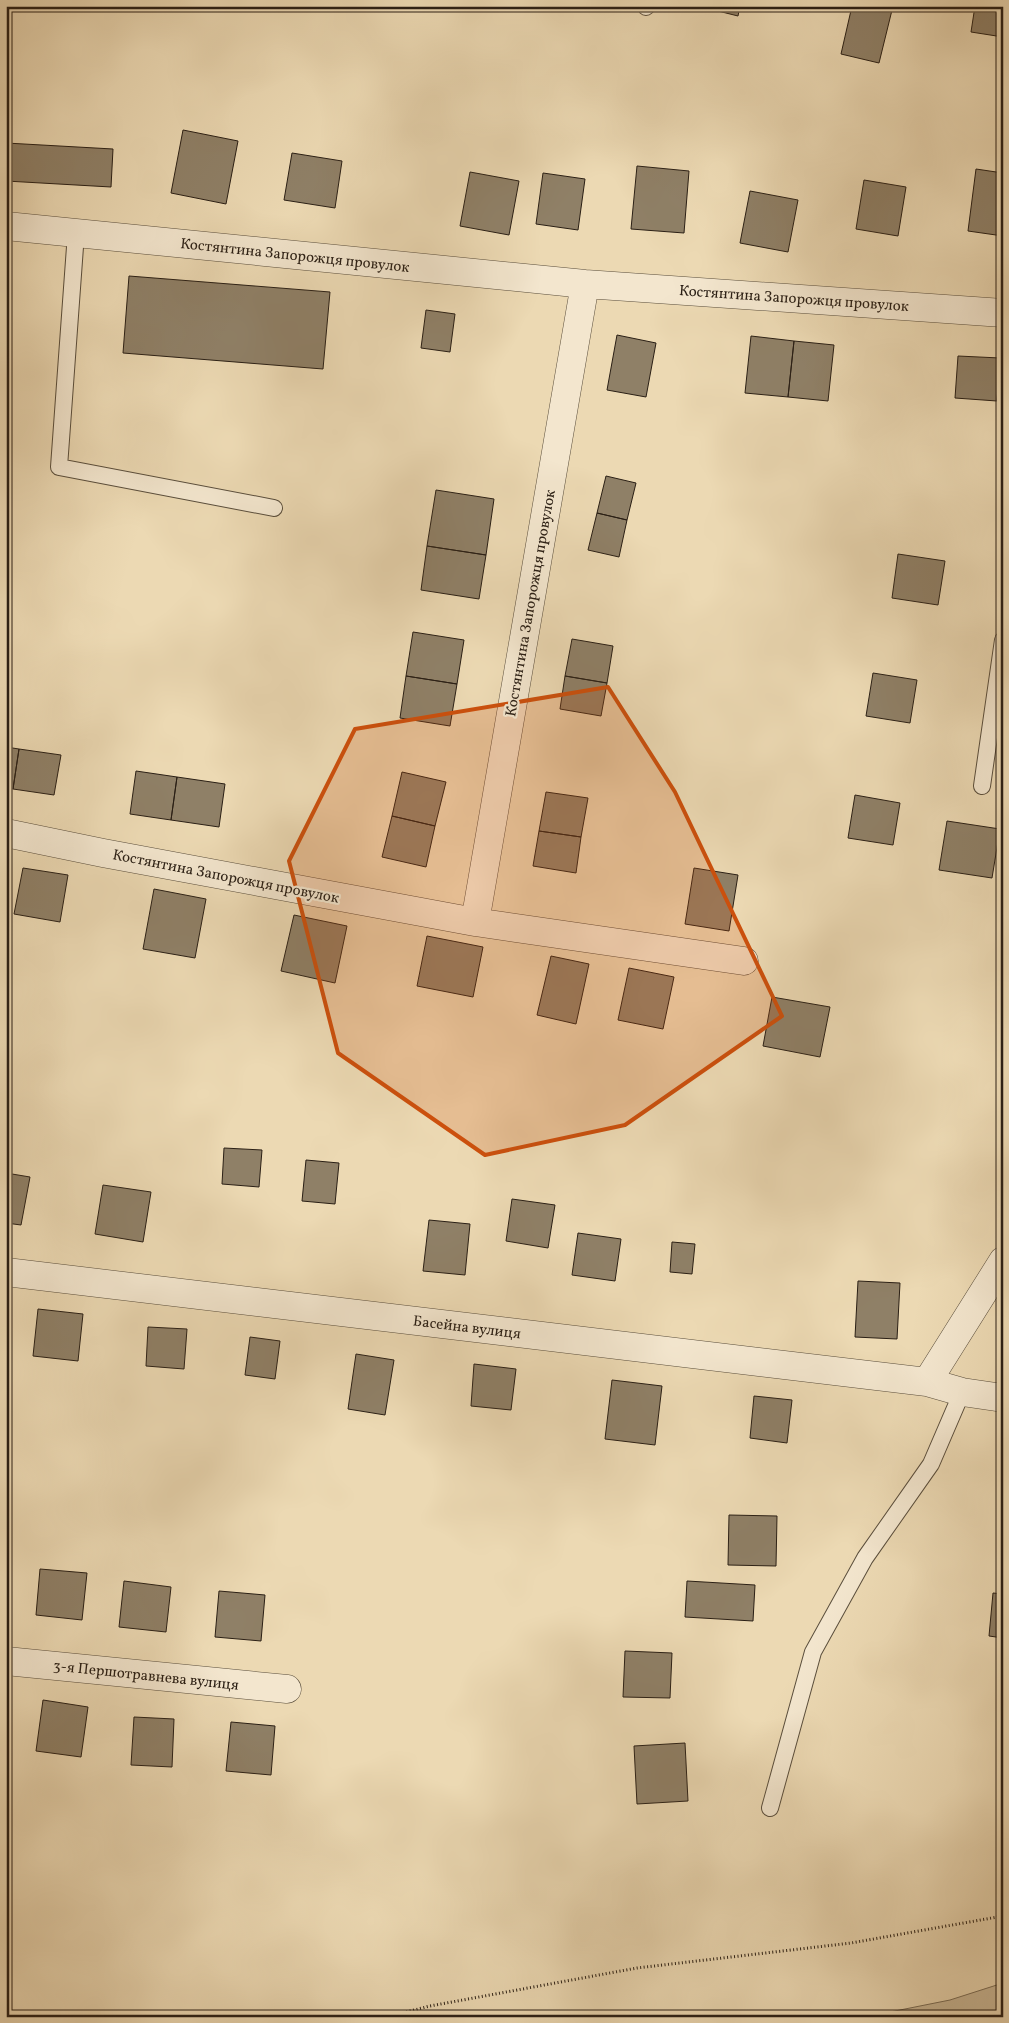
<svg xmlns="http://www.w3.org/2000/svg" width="1009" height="2023" font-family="Vollkorn,serif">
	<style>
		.green { fill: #cbb998; stroke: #7a6c56 }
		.building { fill: #8f8067; stroke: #2a1f15 }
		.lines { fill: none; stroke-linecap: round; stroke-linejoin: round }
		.lane-casing { stroke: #5a4e3c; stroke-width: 18 }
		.street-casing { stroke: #5a4e3c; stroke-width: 29 }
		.path { stroke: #2a1f15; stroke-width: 3; stroke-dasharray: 1 2.5; stroke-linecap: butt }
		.lane { stroke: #f3e6ce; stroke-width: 16 }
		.street { stroke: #f3e6ce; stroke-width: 28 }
		.marked { fill: #cc500d; fill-opacity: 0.2; stroke: #cc500d; stroke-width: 4; stroke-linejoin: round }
		.labels { text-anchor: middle; stroke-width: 4.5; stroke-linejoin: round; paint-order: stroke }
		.street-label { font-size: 15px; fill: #2a1f15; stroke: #f3e6ce }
	</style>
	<rect width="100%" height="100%" fill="#ecd9b3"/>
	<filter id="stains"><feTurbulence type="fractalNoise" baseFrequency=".004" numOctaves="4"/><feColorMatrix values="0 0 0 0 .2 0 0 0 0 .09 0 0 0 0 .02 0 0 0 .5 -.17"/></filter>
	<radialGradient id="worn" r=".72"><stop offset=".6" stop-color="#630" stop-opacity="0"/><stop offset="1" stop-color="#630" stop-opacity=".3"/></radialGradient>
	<path class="green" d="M1003,1983V2017H865L950,2000Z"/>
	<path class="building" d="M698,6H740L738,16Z
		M852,6H893L879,63L841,54Z
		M975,6H1003V37L971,32Z
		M183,130L238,141L226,204L171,193Z
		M6,143L113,149L111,187L6,181Z
		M292,153L342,161L335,208L284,200Z
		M637,166L689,171L684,233L631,229Z
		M976,169L1003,173V236L968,231Z
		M470,172L519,181L509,235L460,226Z
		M543,173L585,179L578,230L536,224Z
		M864,180L906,187L898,236L856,229Z
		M750,191L798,200L788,252L740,243Z
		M129,276L330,292L323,369L123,353Z
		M426,310L455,314L450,352L421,348Z
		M617,335L656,343L646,397L607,390Z
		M751,336L794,341L788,397L745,393Z
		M794,341L834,345L828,401L788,397Z
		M958,356L1000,358L997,401L955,398Z
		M1000,358L1003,359V401H997Z
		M606,476L636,483L627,520L597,513Z
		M436,490L494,499L486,555L427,546Z
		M597,513L627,520L619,557L588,550Z
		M427,546L486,555L479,599L421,590Z
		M898,554L945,561L938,605L892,598Z
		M413,632L464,640L457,684L406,676Z
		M572,639L613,646L607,683L565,676Z
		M873,673L917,680L910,723L866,716Z
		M406,676L457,684L450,726L400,718Z
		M565,676L607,683L601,716L560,709Z
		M6,747L19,749L13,789L6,788Z
		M19,749L61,755L54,795L13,789Z
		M136,771L177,777L171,820L130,814Z
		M402,772L446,782L435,826L392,816Z
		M177,777L225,784L219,827L171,820Z
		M546,792L588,798L581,837L539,831Z
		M855,795L900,803L893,845L848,838Z
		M392,816L435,826L426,867L382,857Z
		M947,821L1000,829L992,878L939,870Z
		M539,831L581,837L576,873L533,866Z
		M23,868L68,875L60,922L14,914Z
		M694,868L738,875L729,931L685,924Z
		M154,889L206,899L195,958L143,949Z
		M294,915L347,926L335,983L281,971Z
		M427,936L483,947L473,997L417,986Z
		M551,956L589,964L576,1024L537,1015Z
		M629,968L674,977L663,1029L618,1020Z
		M772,997L830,1007L820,1057L763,1046Z
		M224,1148L262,1150L259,1187L222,1184Z
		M306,1160L339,1163L335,1204L302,1201Z
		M6,1173L30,1177L21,1225L6,1223Z
		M103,1185L151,1192L143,1242L95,1234Z
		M512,1199L555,1205L548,1248L506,1241Z
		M429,1220L470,1224L465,1275L423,1271Z
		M578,1233L621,1239L615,1281L572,1275Z
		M672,1242L695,1244L692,1274L670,1272Z
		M858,1281L900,1283L897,1339L855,1337Z
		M38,1309L83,1314L78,1361L33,1356Z
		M148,1327L187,1329L184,1369L146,1366Z
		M250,1337L280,1341L275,1379L245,1375Z
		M356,1354L394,1360L385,1415L348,1409Z
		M474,1364L516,1369L511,1410L471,1406Z
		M612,1380L662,1386L655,1445L605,1439Z
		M754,1396L792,1400L787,1443L750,1438Z
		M729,1515L777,1516L776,1566L728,1565Z
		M40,1569L87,1573L82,1620L36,1615Z
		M124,1581L171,1587L166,1632L119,1627Z
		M687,1581L755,1585L753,1621L685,1617Z
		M219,1591L265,1595L261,1641L215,1637Z
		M993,1593L1003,1594V1638L989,1636Z
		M625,1651L672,1653L670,1698L623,1697Z
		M43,1700L88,1707L81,1757L36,1751Z
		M134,1717L174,1719L172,1767L131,1765Z
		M231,1722L275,1726L271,1775L226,1771Z
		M685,1743L688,1801L637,1804L634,1746Z"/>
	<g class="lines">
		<g class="lane-casing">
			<path id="lane" d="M646,7L647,6
				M76,233L59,467L274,508
				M982,786L1003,640
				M770,1808L813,1652L865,1558L931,1464L962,1392"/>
		</g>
		<g class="street-casing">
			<path id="street" d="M6,226L585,284L1003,313
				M6,833L103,853L475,922L744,961
				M475,922L585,284
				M6,1272L927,1382L962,1392L1003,1398
				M927,1382L1003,1261
				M6,1661L287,1689"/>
		</g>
		<path class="path" d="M386,2017L430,2006L637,1968L851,1943L1003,1916"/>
		<use href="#lane" class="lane"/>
		<use href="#street" class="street"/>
	</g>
	<path class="marked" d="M608,687L675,792L782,1016L625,1125L485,1155L338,1053L289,861L355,729Z"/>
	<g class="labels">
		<g class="street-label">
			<text transform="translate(295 255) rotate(6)" y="5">Костянтина Запорожця провулок</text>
			<text transform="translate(794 298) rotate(4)" y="5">Костянтина Запорожця провулок</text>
			<text transform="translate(530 603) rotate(-80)" y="5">Костянтина Запорожця провулок</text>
			<text transform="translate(226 876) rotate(11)" y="5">Костянтина Запорожця провулок</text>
			<text transform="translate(467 1327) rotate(7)" y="5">Басейна вулиця</text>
			<text transform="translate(146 1675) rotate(6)" y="5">3-я Першотравнева вулиця</text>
		</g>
	</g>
	<rect width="1009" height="2023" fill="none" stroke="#ecd9b3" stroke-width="25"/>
	<rect x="8" y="8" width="994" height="2008" fill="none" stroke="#2a1f15" stroke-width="2.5"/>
	<rect x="12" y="12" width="984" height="1998" fill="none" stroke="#2a1f15"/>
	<rect width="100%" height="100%" filter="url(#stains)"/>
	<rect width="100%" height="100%" fill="url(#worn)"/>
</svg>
